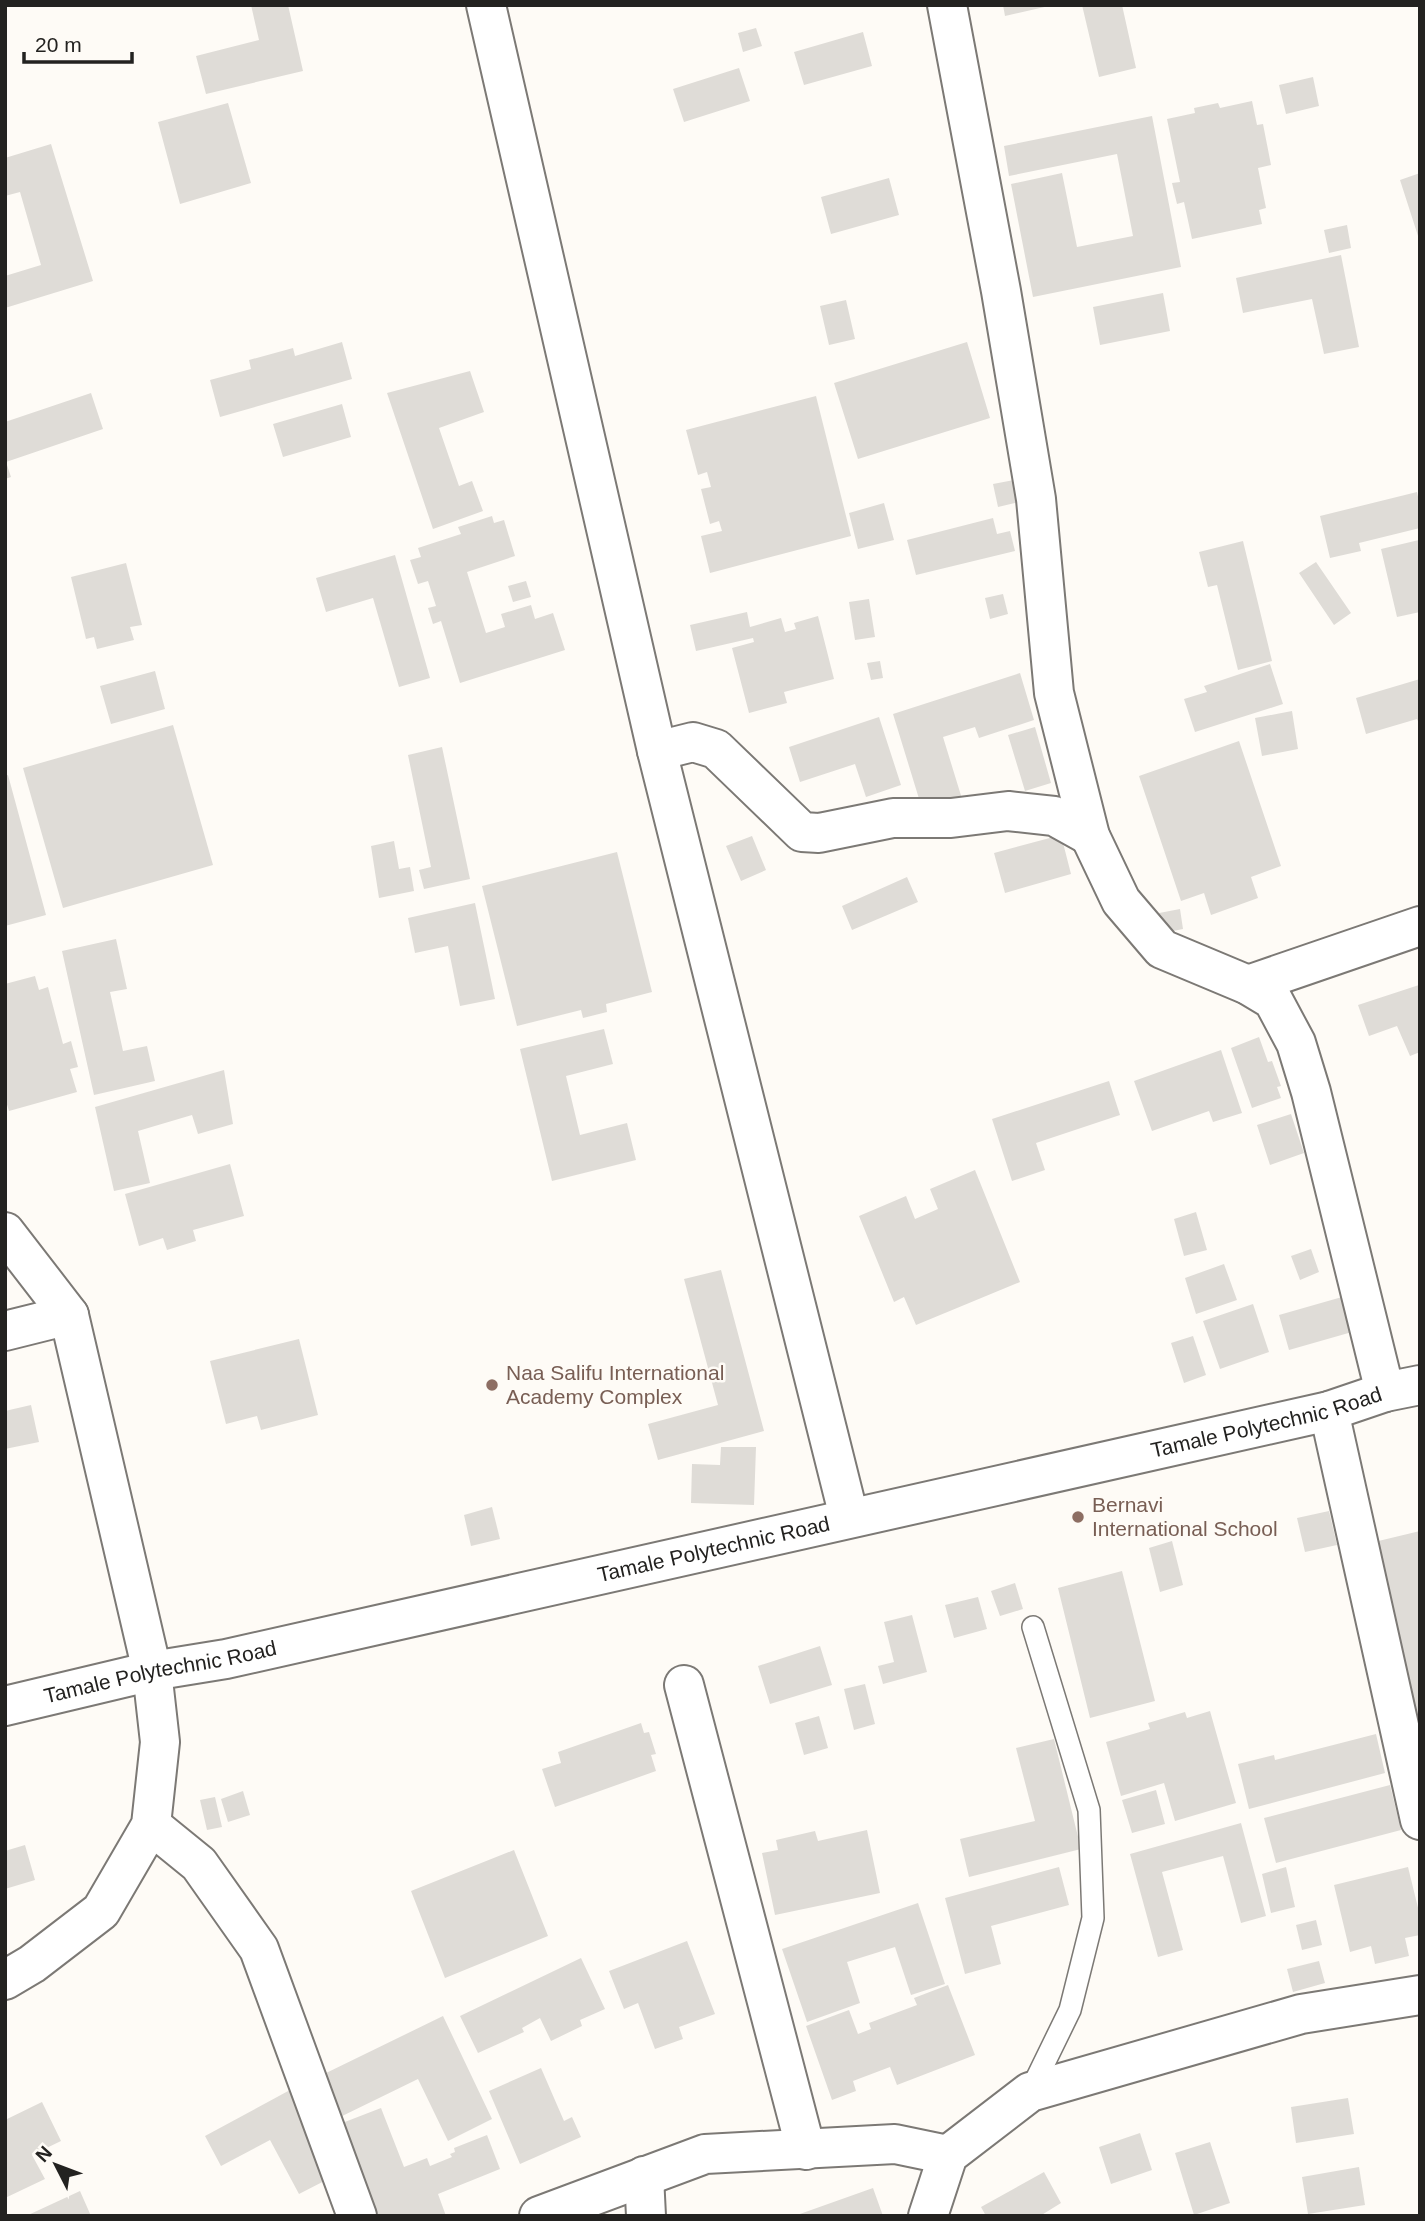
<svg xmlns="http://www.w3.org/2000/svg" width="1425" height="2221" font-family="Helvetica,sans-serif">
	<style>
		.building { fill: #dfdcd7 }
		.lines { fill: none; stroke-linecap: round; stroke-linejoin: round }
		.service-casing { stroke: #7c7975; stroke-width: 24 }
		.minor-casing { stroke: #7c7975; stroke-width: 42 }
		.service { stroke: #fff; stroke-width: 21 }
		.minor { stroke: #fff; stroke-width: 38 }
		.education-dot { fill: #8d6e63; stroke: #fefbf6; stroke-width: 2.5 }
		.labels { text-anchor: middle; stroke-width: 5; stroke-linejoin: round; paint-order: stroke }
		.education-label { font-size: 21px; fill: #785e54; stroke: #fefbf6; text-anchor: start }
		.street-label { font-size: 21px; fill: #232220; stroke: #fefbf6 }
	</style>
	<rect width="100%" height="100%" fill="#fefbf6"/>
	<path class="building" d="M251,5H288L303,71L206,94L196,56L259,40Z
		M1003,5H1049V6L1005,16Z
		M1082,5H1122L1136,68L1099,77Z
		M756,28L762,46L743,52L738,33Z
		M863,32L872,66L804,85L794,52Z
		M739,68L750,101L684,122L673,89Z
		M1313,77L1319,106L1286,114L1279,85Z
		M1252,101L1257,125L1263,124L1271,165L1258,168L1266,208L1259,210L1262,224L1192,239L1184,202L1177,204L1172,183L1180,182L1167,119L1195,113L1194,108L1218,103L1220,108Z
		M228,103L251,183L180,204L158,122Z
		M1152,116L1181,267L1033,297L1011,184L1062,173L1077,247L1133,236L1117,154L1009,176L1004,146Z
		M51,144L93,281L5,308V276L41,265L20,192L5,196V158Z
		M1420,173V239H1419L1400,180Z
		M889,178L899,215L831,234L821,197Z
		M1347,225L1351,248L1329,253L1324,230Z
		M1341,255L1359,347L1324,354L1312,299L1243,313L1236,278Z
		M1163,293L1170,331L1100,345L1093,307Z
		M846,300L855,339L829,345L820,306Z
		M342,342L352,379L220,417L210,380L251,369L249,360L293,348L295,356Z
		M967,342L990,418L858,459L834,383Z
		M470,371L484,412L439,428L459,486L472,481L483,511L433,529L387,393Z
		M91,393L103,429L6,462L11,477L5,479V422Z
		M816,396L851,536L710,573L701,536L722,531L719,521L710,524L701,489L711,487L707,472L698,475L686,430Z
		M342,404L351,437L283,457L273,424Z
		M1014,480L1019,502L998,507L993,484Z
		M1417,492L1420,506V528L1359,543L1361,551L1330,558L1320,516Z
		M884,503L894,540L858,549L849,513Z
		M492,516L494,523L504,520L515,556L467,572L486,633L505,627L501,614L531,605L535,619L553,613L565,650L460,683L441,621L433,624L428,608L436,606L428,581L418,584L410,560L421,557L418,548L461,534L458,527Z
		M993,518L997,534L1010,531L1015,551L916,575L907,540Z
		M1419,540L1420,612L1397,617L1381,549Z
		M1243,541L1272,661L1238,670L1217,585L1208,587L1199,552Z
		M395,555L430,678L399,687L373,598L326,612L316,578Z
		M1316,562L1351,613L1334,625L1299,573Z
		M126,563L142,625L130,627L134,640L97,649L94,637L86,639L71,577Z
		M526,581L531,597L513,602L508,586Z
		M1003,594L1008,614L990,619L985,598Z
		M869,599L875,637L855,640L849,602Z
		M747,612L750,627L781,618L785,632L796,629L794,623L818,616L834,679L784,692L787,703L749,713L732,648L754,642L753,638L696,651L690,625Z
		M880,661L883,678L871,680L867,663Z
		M1270,664L1283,704L1195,732L1184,699L1207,692L1204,686Z
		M155,671L165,709L111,724L100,686Z
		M1020,673L1034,720L979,738L975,727L943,737L963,802L924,815L893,714Z
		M1420,679V725L1417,719L1366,734L1356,698Z
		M1292,711L1298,749L1262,756L1255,718Z
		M879,717L901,785L866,797L855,764L800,782L789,747Z
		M173,725L213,865L63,908L23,768Z
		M1035,727L1051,783L1025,791L1008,735Z
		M1239,741L1281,866L1251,877L1258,898L1211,915L1204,893L1181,901L1139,776Z
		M442,747L470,879L424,889L419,870L431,867L408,755Z
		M8,775L46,915L5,926V776Z
		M1061,835L1071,874L1005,893L994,853Z
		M752,836L766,870L741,881L726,846Z
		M394,841L399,869L410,867L414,891L379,898L371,846Z
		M617,852L652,992L606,1004L607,1012L583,1018L581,1010L517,1026L482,886Z
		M907,877L918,902L852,930L842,906Z
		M475,903L495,999L460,1006L448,946L415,953L408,918Z
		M1180,909L1183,929L1158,934L1154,914Z
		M116,939L127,989L110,992L123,1051L147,1046L155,1081L94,1095L62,951Z
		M35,976L39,990L48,987L63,1044L71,1041L78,1067L70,1069L77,1092L9,1111L5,1098V984Z
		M1419,985L1420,1052L1410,1056L1397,1026L1369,1036L1358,1005Z
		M604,1029L613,1064L566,1076L580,1135L627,1123L636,1160L552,1181L520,1049Z
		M1259,1037L1268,1062L1272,1061L1281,1086L1277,1087L1281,1098L1252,1108L1231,1048Z
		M1221,1050L1242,1113L1213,1122L1209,1111L1152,1131L1134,1081Z
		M224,1070L233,1124L198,1134L192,1115L138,1131L150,1183L114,1191L95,1107Z
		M1109,1081L1120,1115L1036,1143L1045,1170L1012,1181L992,1119Z
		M1291,1114L1304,1153L1270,1165L1257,1125Z
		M230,1164L244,1216L193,1230L196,1241L167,1250L163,1238L139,1246L125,1194Z
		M975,1170L1020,1282L916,1325L904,1297L894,1302L859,1216L906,1196L915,1219L938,1209L930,1189Z
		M1196,1212L1207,1250L1184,1256L1174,1219Z
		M1311,1249L1319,1272L1300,1280L1291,1256Z
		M1224,1264L1237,1300L1196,1314L1185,1278Z
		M721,1270L764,1431L658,1460L648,1424L718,1405L684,1279Z
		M1349,1295L1359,1330L1289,1350L1279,1315Z
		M1253,1304L1269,1352L1220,1369L1203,1321Z
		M1193,1336L1206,1375L1184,1383L1171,1343Z
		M299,1339L318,1415L261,1430L257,1416L226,1424L210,1361Z
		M31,1405L39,1442L5,1449V1411Z
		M721,1447H756L754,1505L691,1503L692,1464L720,1465Z
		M492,1507L500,1539L471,1546L464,1515Z
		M1329,1511L1337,1545L1305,1552L1297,1518Z
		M1420,1531V1759L1366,1544Z
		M1172,1541L1183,1585L1160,1592L1149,1548Z
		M1122,1571L1155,1701L1090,1718L1058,1588Z
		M1015,1583L1023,1609L1000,1616L991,1591Z
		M978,1597L987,1629L954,1638L945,1605Z
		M912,1615L927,1672L883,1684L878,1666L894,1662L884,1622Z
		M820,1646L832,1685L770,1704L758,1666Z
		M865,1684L875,1724L854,1730L844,1689Z
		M1210,1711L1236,1803L1175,1821L1164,1783L1121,1796L1106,1742L1150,1729L1148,1723L1185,1712L1187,1718Z
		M819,1716L828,1748L804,1755L795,1723Z
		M641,1723L644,1733L649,1732L656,1754L651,1755L656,1771L555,1807L542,1769L561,1763L558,1752Z
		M1376,1734L1385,1773L1249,1809L1238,1764L1274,1755L1275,1760Z
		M1054,1739L1081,1849L969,1877L960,1839L1035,1821L1016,1748Z
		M1390,1785L1401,1830L1276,1863L1264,1818Z
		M1156,1790L1165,1824L1132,1833L1122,1800Z
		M243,1791L250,1815L228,1822L221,1799Z
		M215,1797L222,1827L207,1830L200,1800Z
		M1241,1823L1266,1916L1241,1923L1223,1856L1162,1872L1183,1950L1158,1957L1130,1854Z
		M867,1830L880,1893L775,1915L762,1853L778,1850L776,1840L815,1831L818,1841Z
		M25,1845L35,1880L5,1889V1851Z
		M514,1850L548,1936L445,1978L411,1891Z
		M1059,1867L1069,1905L991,1926L1001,1964L965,1974L945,1898Z
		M1286,1867L1295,1907L1271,1913L1262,1874Z
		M1408,1867L1420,1916V1935L1405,1938L1409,1956L1375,1964L1371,1946L1350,1952L1334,1885Z
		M918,1903L945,1984L911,1995L895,1947L847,1962L860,2003L807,2022L782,1949Z
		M1316,1920L1322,1945L1302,1950L1296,1925Z
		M687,1941L715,2014L679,2027L683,2039L655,2049L638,2003L624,2009L609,1971Z
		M581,1958L605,2009L580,2020L582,2026L551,2041L540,2018L522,2028L524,2032L478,2053L460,2016Z
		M1319,1961L1325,1983L1293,1992L1287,1969Z
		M948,1985L975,2055L897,2085L890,2067L853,2081L856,2091L832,2100L806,2026L849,2010L858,2034L871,2029L869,2023L917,2005L914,1998Z
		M443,2016L492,2119L448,2141L418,2079L334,2120L322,2075Z
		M541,2068L564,2121L572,2117L581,2137L520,2164L489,2091Z
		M290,2090L336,2175L299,2194L270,2140L221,2166L205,2136Z
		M1348,2098L1354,2134L1296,2143L1291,2107Z
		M42,2102L61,2141L32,2155L45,2179L5,2198V2120Z
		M381,2108L404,2167L427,2158L430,2166L452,2157L450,2154L455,2152L454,2148L487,2135L500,2169L438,2194L446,2216H374L337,2125Z
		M1140,2133L1152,2170L1111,2184L1099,2147Z
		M1210,2142L1230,2203L1194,2215L1175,2153Z
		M1359,2167L1365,2205L1308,2214L1302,2177Z
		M1044,2172L1061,2203L1040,2216H986L981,2207Z
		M873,2188L883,2216H797V2215Z
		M80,2191L91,2216H26Z"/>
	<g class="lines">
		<g class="service-casing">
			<path id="service" d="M1030,2092L1070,2010L1093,1918L1089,1810L1033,1627"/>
		</g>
		<g class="minor-casing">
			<g id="minor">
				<path d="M486,5L657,751L849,1517"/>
				<path d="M947,5L1001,291L1036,499L1054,693L1090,836L1121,901L1162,949L1248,985L1273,1000L1296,1043L1311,1092L1385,1392"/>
				<path d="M657,751L693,742L716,749L802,832L819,833L893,818H951L1008,811L1054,816L1090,836"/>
				<path d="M1248,985L1420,926"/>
				<path d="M5,1232L69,1315L152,1671L160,1742L151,1825L101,1911L32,1964L5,1980"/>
				<path d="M5,1331L69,1315"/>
				<path d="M1329,1411L1420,1820"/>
				<path d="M684,1685L806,2150"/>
				<path id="s1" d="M5,1706L152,1671L226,1659L1329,1411L1385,1392L1420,1385"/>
				<path d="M151,1825L199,1864L259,1949L357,2216"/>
				<path d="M644,2176L646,2216"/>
				<path d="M539,2216L705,2154L895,2144L948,2155"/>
				<path d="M928,2216L948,2155L1030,2092L1301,2014L1420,1995"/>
			</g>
		</g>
		<use href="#service" class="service"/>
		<use href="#minor" class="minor"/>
	</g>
	<g class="education-dot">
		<circle cx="492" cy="1385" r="7"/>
		<circle cx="1078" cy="1517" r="7"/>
	</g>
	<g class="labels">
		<g class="education-label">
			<text x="506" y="1380">Naa Salifu International<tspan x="506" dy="24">Academy Complex</tspan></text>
			<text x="1092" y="1512">Bernavi<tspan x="1092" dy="24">International School</tspan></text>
		</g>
		<g class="street-label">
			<text dy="7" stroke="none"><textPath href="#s1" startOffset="1293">Tamale Polytechnic Road</textPath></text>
			<text dy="7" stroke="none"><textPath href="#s1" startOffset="726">Tamale Polytechnic Road</textPath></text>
			<text dy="7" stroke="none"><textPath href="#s1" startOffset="159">Tamale Polytechnic Road</textPath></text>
		</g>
	</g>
	<rect width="1425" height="2221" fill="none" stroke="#232220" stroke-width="14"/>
	<g transform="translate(56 2165) rotate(312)" stroke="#fefbf6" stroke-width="5" paint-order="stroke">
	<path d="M0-5L12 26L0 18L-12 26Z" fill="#232220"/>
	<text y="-10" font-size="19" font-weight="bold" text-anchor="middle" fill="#232220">N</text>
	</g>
	<path d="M24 52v10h108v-10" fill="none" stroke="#232220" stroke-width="3.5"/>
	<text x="35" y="52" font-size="21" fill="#232220" stroke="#fefbf6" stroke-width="5" paint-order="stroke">20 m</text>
</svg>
